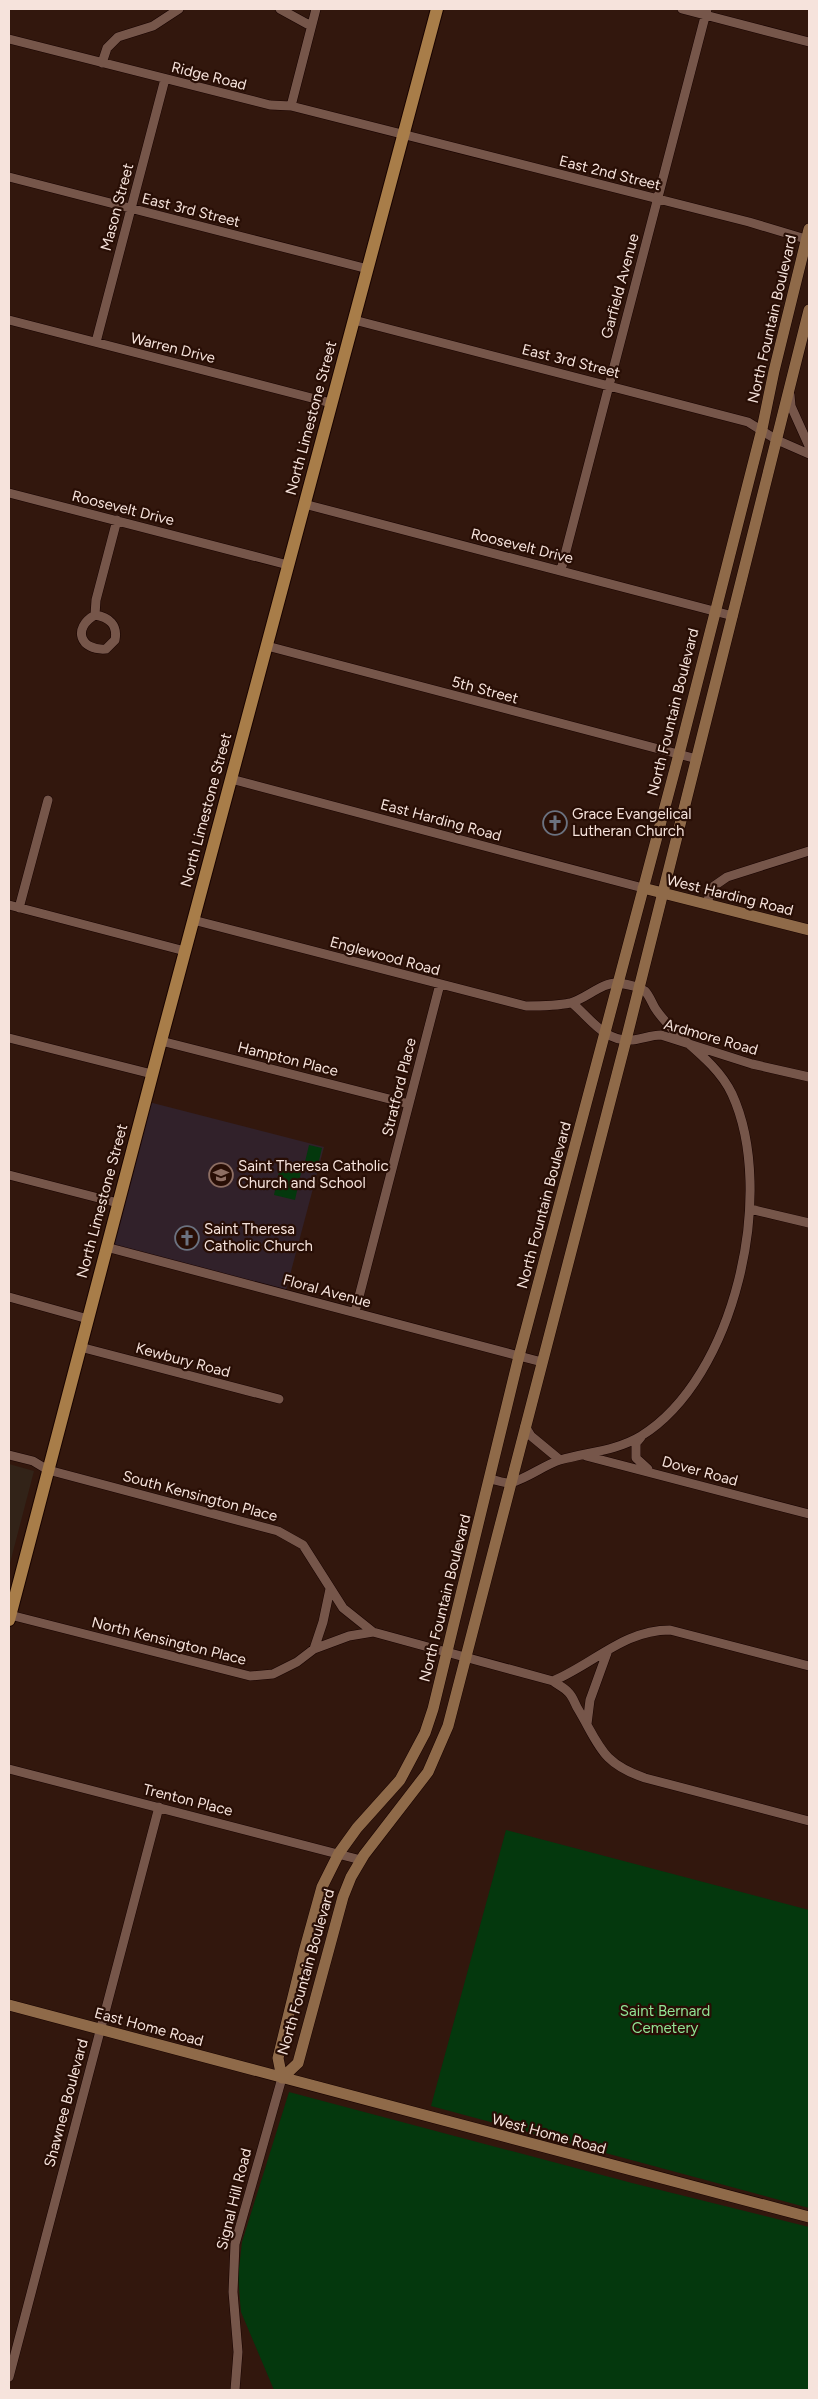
<svg xmlns="http://www.w3.org/2000/svg" width="818" height="2399" font-family="Figtree,sans-serif">
	<style>
		.commercial { fill: #322318 }
		.education { fill: #31212a }
		.green { fill: #04380d }
		.lines { fill: none; stroke-linecap: round; stroke-linejoin: round }
		.street-casing { stroke: #180300; stroke-width: 10 }
		.secondary-casing { stroke: #180300; stroke-width: 12 }
		.primary-casing { stroke: #180300; stroke-width: 14 }
		.street { stroke: #76564a; stroke-width: 9 }
		.secondary { stroke: #8f6a49; stroke-width: 11 }
		.primary { stroke: #a87d49; stroke-width: 12 }
		.labels { text-anchor: middle; stroke-width: 4.5; stroke-linejoin: round; paint-order: stroke }
		.street-label { font-size: 15px; fill: #f6e3dc; stroke: #280e05 }
		.poi-label { font-size: 15px; fill: #f6e3dc; stroke: #280e05; text-anchor: start }
		.park-label { font-size: 15px; fill: #91e495; stroke: #280e05 }
	</style>
	<rect width="100%" height="100%" fill="#32170d"/>
	<path class="commercial" d="M9,1464L34,1471L9,1567Z"/>
	<path class="education" d="M145,1101L324,1147L285,1294L106,1247Z"/>
	<path class="green" d="M309,1145L322,1148L317,1169L304,1166Z
		M281,1163L302,1168L295,1200L274,1195Z
		M506,1830L809,1910V2208L431,2106Z
		M289,2092L632,2183L809,2227V2390H274L241,2312L238,2277L242,2242Z"/>
	<g class="lines">
		<g class="street-casing">
			<path id="street" d="M280,9L311,26
				M682,9L809,42
				M9,39L270,105L291,106L749,222L809,240
				M102,63L107,48L118,37L153,26L179,9
				M291,106L316,9
				M9,177L368,269
				M9,320L331,403
				M354,320L748,422L777,440L809,454
				M96,342L165,79
				M790,395L791,406L809,446
				M9,493L288,565
				M304,504L733,616
				M561,570L707,9
				M95,615C109,617 118,625 115,640L106,649C80,651 72,628 95,615L96,600L117,520
				M267,646L697,759
				M231,779L643,888
				M706,904L714,886L727,877L809,851
				M9,905L185,951
				M19,908L48,800
				M193,920L526,1006C541,1006 556,1006 570,1003C586,999 602,982 618,983C625,984 639,987 645,991C649,995 652,1003 655,1008C660,1016 667,1023 673,1030C694,1049 720,1068 732,1094C777,1192 735,1378 641,1436C616,1451 588,1452 560,1460C546,1464 521,1482 509,1483C503,1483 496,1480 490,1479
				M572,1003C590,1018 604,1041 630,1040C640,1040 650,1035 661,1035L752,1064L809,1077
				M9,1038L152,1074
				M161,1041L409,1104
				M9,1175L118,1203
				M750,1209L809,1223
				M106,1247L542,1362
				M9,1297L88,1319
				M355,1312L440,984
				M80,1347L279,1399
				M525,1426L531,1436L560,1460
				M641,1437L636,1443V1458L648,1469
				M9,1455L33,1461L48,1470L278,1531L303,1545L343,1608L373,1632L553,1681C558,1685 565,1688 569,1693C573,1697 575,1704 578,1709C600,1746 601,1763 645,1778L809,1821
				M586,1456L809,1514
				M10,1615L250,1676L273,1674L297,1662L314,1649L349,1636L373,1632
				M314,1649L323,1622L330,1589
				M553,1681C595,1663 624,1630 670,1630L809,1666
				M587,1724L590,1700L607,1653
				M9,1769L361,1860
				M9,2377L159,1807
				M235,2390L238,2352L233,2292L235,2244L282,2078"/>
		</g>
		<g class="secondary-casing">
			<path id="secondary" d="M643,888L809,930
				M9,2005L809,2217
				M282,2078L278,2058L304,1952L322,1887L339,1853L357,1828L400,1780L425,1733L433,1709L519,1356L679,754L762,429L774,371L809,229
				M282,2078L298,2063L343,1897L351,1877L364,1855L428,1772L448,1726L626,1040L809,310"/>
		</g>
		<g class="primary-casing">
			<path id="primary" d="M9,1620L161,1041L437,9"/>
		</g>
		<use href="#street" class="street"/>
		<use href="#secondary" class="secondary"/>
		<use href="#primary" class="primary"/>
	</g>
	<defs>
		<g id="church-ring" transform="scale(1.25)"><circle r="9.5" fill="#280e05" stroke="#6b7280" stroke-width="1.5"/><path d="M-1.2-6h2.4v3.5h3.3v2.4h-3.3V6h-2.4V-.1h-3.3v-2.4h3.3Z" fill="#6b7280"/></g>
		<g id="school-ring" transform="scale(1.25)"><circle r="9.5" fill="#280e05" stroke="#8d6e63" stroke-width="1.5"/><path d="M0-5L7-2L0 1L-7-2ZM-4 1L0 2.5L4 1V4Q0 6-4 4Z" fill="#8d6e63"/></g>
	</defs>
	<g fill-rule="evenodd">
		<use href="#church-ring" x="555" y="823"/>
		<use href="#school-ring" x="221" y="1175"/>
		<use href="#church-ring" x="187" y="1238"/>
	</g>
	<g class="labels">
		<g class="street-label">
			<text transform="translate(209 76) rotate(14)" y="5">Ridge Road</text>
			<text transform="translate(610 173) rotate(14)" y="5">East 2nd Street</text>
			<text transform="translate(117 207) rotate(-75)" y="5">Mason Street</text>
			<text transform="translate(191 210) rotate(14)" y="5">East 3rd Street</text>
			<text transform="translate(620 286) rotate(-75)" y="5">Garfield Avenue</text>
			<text transform="translate(772 319) rotate(-77)" y="5">North Fountain Boulevard</text>
			<text transform="translate(173 348) rotate(14)" y="5">Warren Drive</text>
			<text transform="translate(571 361) rotate(14)" y="5">East 3rd Street</text>
			<text transform="translate(311 418) rotate(-75)" y="5">North Limestone Street</text>
			<text transform="translate(123 508) rotate(14)" y="5">Roosevelt Drive</text>
			<text transform="translate(522 546) rotate(14)" y="5">Roosevelt Drive</text>
			<text transform="translate(485 690) rotate(15)" y="5">5th Street</text>
			<text transform="translate(673 712) rotate(-76)" y="5">North Fountain Boulevard</text>
			<text transform="translate(206 810) rotate(-75)" y="5">North Limestone Street</text>
			<text transform="translate(441 820) rotate(15)" y="5">East Harding Road</text>
			<text transform="translate(730 895) rotate(14)" y="5">West Harding Road</text>
			<text transform="translate(385 956) rotate(15)" y="5">Englewood Road</text>
			<text transform="translate(711 1037) rotate(16)" y="5">Ardmore Road</text>
			<text transform="translate(288 1059) rotate(14)" y="5">Hampton Place</text>
			<text transform="translate(399 1087) rotate(-76)" y="5">Stratford Place</text>
			<text transform="translate(102 1201) rotate(-75)" y="5">North Limestone Street</text>
			<text transform="translate(544 1205) rotate(-75)" y="5">North Fountain Boulevard</text>
			<text transform="translate(327 1291) rotate(15)" y="5">Floral Avenue</text>
			<text transform="translate(183 1360) rotate(15)" y="5">Kewbury Road</text>
			<text transform="translate(700 1471) rotate(15)" y="5">Dover Road</text>
			<text transform="translate(200 1496) rotate(15)" y="5">South Kensington Place</text>
			<text transform="translate(445 1598) rotate(-76)" y="5">North Fountain Boulevard</text>
			<text transform="translate(169 1641) rotate(14)" y="5">North Kensington Place</text>
			<text transform="translate(188 1800) rotate(14)" y="5">Trenton Place</text>
			<text transform="translate(306 1972) rotate(-74)" y="5">North Fountain Boulevard</text>
			<text transform="translate(149 2027) rotate(15)" y="5">East Home Road</text>
			<text transform="translate(66 2103) rotate(-75)" y="5">Shawnee Boulevard</text>
			<text transform="translate(549 2134) rotate(15)" y="5">West Home Road</text>
			<text transform="translate(234 2199) rotate(-76)" y="5">Signal Hill Road</text>
		</g>
		<g class="poi-label">
			<text x="572" y="819">Grace Evangelical<tspan x="572" dy="17">Lutheran Church</tspan></text>
			<text x="238" y="1171">Saint Theresa Catholic<tspan x="238" dy="17">Church and School</tspan></text>
			<text x="204" y="1234">Saint Theresa<tspan x="204" dy="17">Catholic Church</tspan></text>
		</g>
		<g class="park-label">
			<text x="665" y="2016">Saint Bernard<tspan x="665" dy="17">Cemetery</tspan></text>
		</g>
	</g>
	<rect width="818" height="2399" fill="none" stroke="#f6e3dc" stroke-width="20"/>
</svg>
